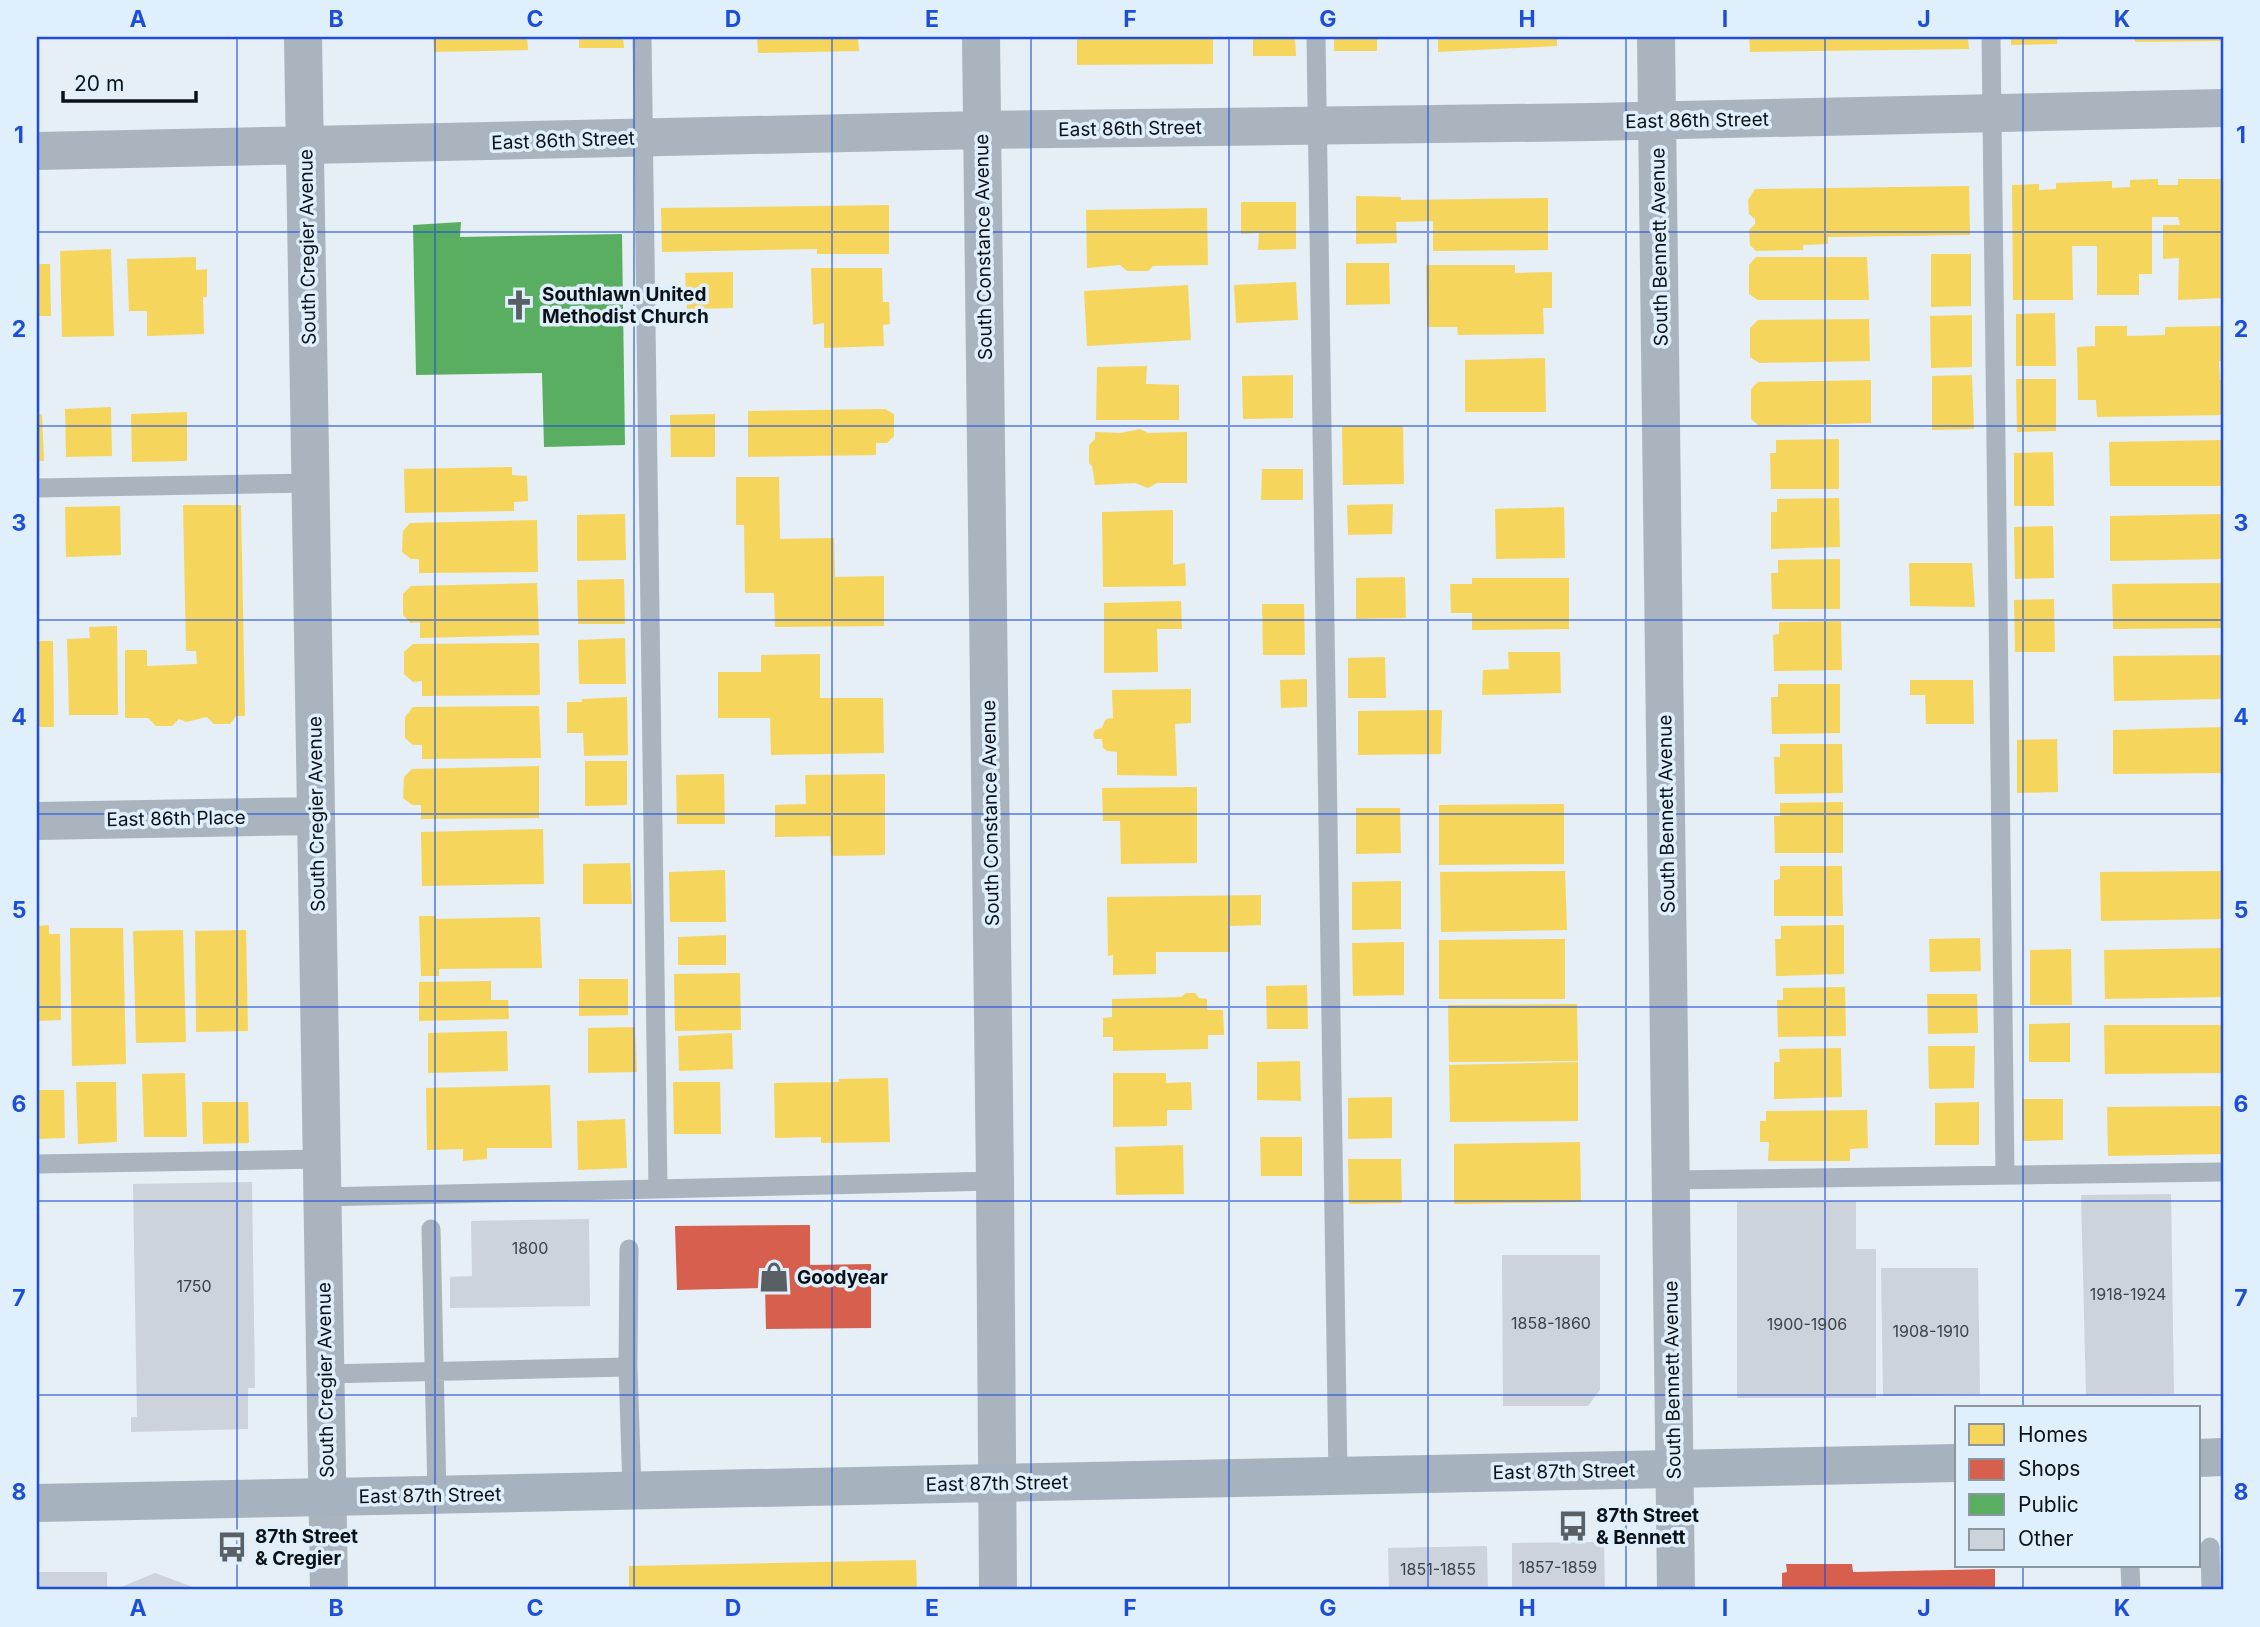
<svg xmlns="http://www.w3.org/2000/svg" width="2260" height="1627" font-family="Inter,sans-serif">
	<style>
		.homes { fill: #f6d55c }
		.shops { fill: #d6604d }
		.public { fill: #5aae61 }
		.building { fill: #ccd3da }
		.lines { fill: none; stroke-linecap: round; stroke-linejoin: round }
		.service { stroke: #a9b4be; stroke-width: 19 }
		.minor { stroke: #a9b4be; stroke-width: 38 }
		.secondary { stroke: #a6b2be; stroke-width: 38 }
		.grid { fill: none; stroke: #1d4ed8; stroke-width: 2; stroke-opacity: 0.55 }
		.labels { text-anchor: middle; stroke-width: 7; stroke-linejoin: round; paint-order: stroke }
		.number-label { font-size: 16px; fill: #3b4248 }
		.street-label { font-size: 19px; fill: #0b1217; stroke: #e0effc }
		.poi-label { font-size: 19px; font-weight: bold; fill: #0b1217; stroke: #e0effc; text-anchor: start }
		.neatline { fill: none; stroke: #1d4ed8; stroke-width: 2.5 }
		.grid-label { font-size: 23px; text-anchor: middle; font-weight: bold; fill: #1d4ed8 }
	</style>
	<rect width="100%" height="100%" fill="#e6eef6"/>
	<path class="homes" d="M433,37H527L528,50L434,52Z
		M579,37H623L624,48H579Z
		M757,37H858L859,51L758,53Z
		M1077,37H1213V64L1077,65Z
		M1253,37H1295L1296,56H1253Z
		M1334,37H1377V51H1334Z
		M1438,37H1557V46L1438,52Z
		M1749,37H1968L1969,49L1750,52Z
		M2011,37H2057V44L2011,45Z
		M2135,37H2223V41L2135,42Z
		M2158,179V185H2178V179H2223V298L2178,300L2179,258L2163,259V225H2180L2178,217H2152V274H2139V295H2097V246H2072L2073,300H2013L2012,185L2039,184V190L2056,189V183L2112,181V188L2130,187V180Z
		M1969,186L1970,235L1828,237V244L1803,245V250L1756,251L1750,245L1749,230L1755,224V219L1749,214L1748,200L1755,189Z
		M1356,196L1401,197V200L1548,198V250L1433,251V221L1396,222L1397,243L1356,244Z
		M1241,202H1296V249L1258,250L1259,233L1241,234Z
		M889,205V254H817V249L662,252L661,208Z
		M1207,208L1208,265L1153,266L1148,271H1127L1120,265L1087,268L1086,210Z
		M111,249L114,336L62,337L60,251Z
		M1931,254H1971V306L1931,307Z
		M196,257V270L207,269V297H203L204,334L147,336V311H129L127,259Z
		M1756,257H1867L1869,300H1758L1749,294V265Z
		M1346,263H1389L1390,304L1346,305Z
		M37,264H50L51,316H37Z
		M1426,265H1515V273L1552,272V308H1543L1544,334L1458,335L1457,327H1427Z
		M811,268H882L883,302H889L890,324L883,325L884,346L824,348V323L813,325Z
		M733,272V308L687,309L685,273Z
		M1296,282L1298,320L1236,323L1234,285Z
		M1188,285L1191,340L1087,346L1084,291Z
		M2055,313L2056,366H2016V314Z
		M1972,315V367L1931,368L1930,316Z
		M1869,319L1870,361L1759,363L1750,357V328L1758,320Z
		M2095,326H2127V336L2165,335V327L2223,326V361H2219L2220,380H2223V415L2097,417L2096,400H2078L2077,347L2095,346Z
		M1545,358L1546,412H1465V360Z
		M1147,366L1146,384L1179,385V420H1096L1097,367Z
		M1293,375V418L1243,419L1242,376Z
		M1972,375L1974,429L1932,430V376Z
		M2016,379H2056V431L2017,432Z
		M1871,380V423L1759,426L1751,419V389L1758,382Z
		M111,407L112,456L66,457L65,409Z
		M885,409L894,414V436L887,443H876V455L748,457V411Z
		M187,412V461L132,462L131,414Z
		M42,414L44,461H37V415Z
		M715,414V457H671L670,415Z
		M1342,426H1403L1404,484L1343,485Z
		M1140,429L1148,433L1187,432V483H1157L1148,488L1135,483L1095,485L1092,466L1089,463V445L1095,439V432L1121,433Z
		M1839,439V489H1771L1770,453H1776V440Z
		M2223,440V486H2110L2109,442Z
		M2053,452L2054,506H2014V453Z
		M512,467V475L527,476L528,501L514,502V511L405,513L404,469Z
		M1262,469H1303V500H1261Z
		M736,477H779L780,539L834,538L835,577L884,576V626L775,627L774,593H745L744,525H736Z
		M1839,498L1840,547L1771,549V512H1777V499Z
		M1393,504L1392,534L1348,535L1347,505Z
		M183,505H241L245,716H236L230,724H214L207,717L186,722L179,719L172,726H156L148,718H125V650H147V666L197,664L196,651H186Z
		M120,506L121,555L66,557L65,507Z
		M1564,507L1565,558L1496,559L1495,509Z
		M1173,510V565L1185,563L1186,586L1103,587L1102,512Z
		M625,514L626,560L577,561V515Z
		M2223,514V559L2110,561V516Z
		M537,520L538,572L419,573V559H411L402,552L403,531L410,523Z
		M2053,526L2054,578L2015,579L2014,527Z
		M1840,559V609H1772L1771,573H1778V560Z
		M1909,563H1972L1975,607L1910,606Z
		M1405,577L1406,618L1356,619V578Z
		M1472,578H1569V629L1472,630V613H1451L1450,584H1472Z
		M624,579L625,624H578L577,580Z
		M537,583L539,635L420,638V622L411,623L403,615V594L411,586Z
		M2223,583V628L2113,629L2112,584Z
		M2054,599L2055,652H2015L2014,600Z
		M1181,601L1182,629H1157L1158,672L1104,673V603Z
		M1262,604H1304L1305,655H1263Z
		M1841,621L1842,670L1774,671L1773,635L1779,634V622Z
		M117,626L118,715H69L67,639L90,638L89,627Z
		M625,638L626,684H579L578,640Z
		M37,641H53L54,727H37Z
		M539,643L540,695L422,696V681L413,682L404,674V652L413,644Z
		M1508,652H1560L1561,693L1482,695L1483,670L1509,669Z
		M820,654V698H883L884,753L771,755L770,718H718V672H761V655Z
		M2223,655V699L2114,701L2113,656Z
		M1385,657L1386,698H1348V658Z
		M1307,679V707L1281,708L1280,680Z
		M1910,680H1973L1974,724H1926L1925,695H1910Z
		M1778,684H1840V733L1772,734L1771,697H1778Z
		M1191,689V723L1175,724L1177,776L1117,775V752L1107,751L1103,748L1102,739H1095L1093,735L1095,730L1102,728L1105,720L1110,718L1113,719L1112,690Z
		M627,697L628,755L584,756L583,733H567V702H582V699Z
		M539,706L541,758L422,759V745H413L405,738V717L413,707Z
		M1442,710L1441,754L1358,755V711Z
		M2223,727V773L2113,774V730Z
		M2057,739L2058,792L2017,793V740Z
		M1780,744H1842L1843,793L1775,794L1774,757H1780Z
		M585,761H627V805L585,806Z
		M539,766V818L421,819V805H412L403,798L404,777L412,769Z
		M724,774L725,824H677L676,775Z
		M885,774V855L831,856L830,836L775,837V805L806,804L805,775Z
		M1197,787V863L1121,864L1120,821H1103L1102,788Z
		M1843,802V853H1775L1774,816H1780V803Z
		M1564,804V864L1439,865V805Z
		M1356,808H1400L1401,853L1356,854Z
		M543,829L544,884L422,886L421,832Z
		M630,863L632,904H583V864Z
		M1780,866H1842L1843,916H1774V880L1780,879Z
		M725,870L726,922H670L669,872Z
		M1565,871L1567,930L1441,932L1440,872Z
		M2222,871L2223,919L2101,921L2100,872Z
		M1401,881V929L1352,930V882Z
		M1261,895V925L1230,926V952H1156V974L1113,975V955L1108,956L1107,897Z
		M419,916H436V919L540,917L542,968L439,969V976H421Z
		M49,925V934H60L61,1020L37,1021V926Z
		M1844,925V974L1776,976L1775,939H1781V926Z
		M70,928H123L126,1064L72,1066Z
		M183,930L186,1042L136,1043L133,931Z
		M246,930L248,1031L196,1032L195,931Z
		M726,935V965H678V937Z
		M1980,938L1981,971L1930,972L1929,939Z
		M1565,939V999H1439V940Z
		M1404,942V995L1353,996L1352,943Z
		M2223,948V997L2105,999L2104,950Z
		M2071,949L2072,1005H2030V950Z
		M740,973L741,1030L675,1031L674,974Z
		M579,979H628V1015L579,1016Z
		M491,981V1000H508L509,1019L419,1021V982Z
		M1307,985L1308,1029H1267L1266,986Z
		M1845,987L1846,1036L1778,1037L1777,1000H1783V988Z
		M1186,993H1195L1199,998L1207,999V1010H1223L1224,1035H1208V1049L1113,1051V1037H1103V1018L1112,1017V999L1181,997Z
		M1927,994H1977L1978,1033L1928,1034Z
		M1577,1004L1578,1061L1449,1062L1448,1005Z
		M2070,1023V1062H2029V1024Z
		M2104,1025H2223V1073L2105,1074Z
		M635,1027L637,1072L588,1073V1028Z
		M507,1031L508,1071L428,1073V1033Z
		M732,1033L733,1069L679,1071L678,1036Z
		M1928,1046H1975L1974,1088L1929,1089Z
		M1841,1048L1842,1097L1774,1099V1062H1780L1779,1049Z
		M1300,1061L1301,1101L1257,1100V1062Z
		M1578,1062V1121L1450,1122L1449,1065Z
		M185,1073L187,1137H144L142,1074Z
		M1113,1073H1166V1083L1191,1082L1192,1110H1167V1126L1113,1127Z
		M888,1078L890,1142L821,1143V1137L775,1138L774,1083L839,1082V1079Z
		M76,1082H116L117,1142L78,1144Z
		M673,1082H720L721,1134H674Z
		M550,1085L552,1148H487V1159L463,1161V1149L427,1150L426,1088Z
		M37,1090H64L65,1138L37,1139Z
		M1392,1097V1138L1348,1139V1098Z
		M2022,1099H2063V1140L2023,1141Z
		M202,1102H248L249,1143L203,1144Z
		M1979,1102V1145H1935V1103Z
		M2223,1106V1154L2108,1156L2107,1107Z
		M1867,1110L1868,1148L1850,1149V1161H1768L1769,1142H1760V1121H1766V1111Z
		M625,1119L627,1168L578,1170L577,1121Z
		M1260,1137H1302V1176H1261Z
		M1580,1142L1581,1202L1454,1204V1144Z
		M1183,1145L1184,1194L1116,1195L1115,1147Z
		M1348,1159H1401L1402,1203L1349,1204Z
		M916,1560L917,1590H629V1566Z"/>
	<path class="shops" d="M810,1225V1265L871,1264V1328L766,1329L765,1288L677,1290L675,1226Z
		M1786,1564H1852L1853,1572L1995,1569V1590H1782V1573L1787,1572Z"/>
	<path class="public" d="M461,222L460,237L622,234L625,445L544,447L542,373L416,375L413,225Z"/>
	<path class="building" d="M252,1182L255,1388H248V1429L131,1432V1417H137L133,1184Z
		M2171,1194L2174,1394L2086,1395L2081,1195Z
		M1737,1201H1856V1249H1876V1398H1737Z
		M589,1219L590,1306L450,1308V1277L472,1276L471,1221Z
		M1502,1255H1600V1390L1588,1406H1503Z
		M1881,1268H1978L1980,1394L1883,1396Z
		M1604,1542L1605,1590H1512V1543Z
		M1487,1546L1488,1590H1389L1388,1548Z
		M37,1572H107V1590H37Z
		M155,1573L201,1590H114Z"/>
	<g class="lines">
		<path class="service" d="M642,37L658,1189
			M1316,37L1338,1476
			M1991,37L2005,1175
			M37,488L311,483
			M37,1164L322,1159
			M1670,1180L2223,1172
			M322,1197L995,1181
			M431,1229L437,1495
			M628,1367L629,1249
			M325,1374L628,1367L632,1491
			M2210,1547L2211,1590
			M2130,1566L2131,1590"/>
		<path class="minor" d="M303,37L329,1590
			M981,37L995,1181L998,1590
			M1656,37L1676,1590
			M37,151L982,130L1592,122L2223,108
			M37,821L316,816"/>
		<path class="secondary" d="M2199,1458L2223,1457
			M37,1503L1957,1463"/>
	</g>
	<path class="grid" d="M237,37V1590M435,37V1590M634,37V1590M832,37V1590M1031,37V1590M1229,37V1590M1428,37V1590M1626,37V1590M1825,37V1590M2023,37V1408M37,232H2223M37,426H2223M37,620H2223M37,814H2223M37,1007H2223M37,1201H2223M37,1395H2223M2023,1566V1590"/>
	<defs>
		<g id="church-bare" transform="scale(2.415)"><path d="M-1.2-6h2.4v3.5h3.3v2.4h-3.3V6h-2.4V-.1h-3.3v-2.4h3.3Z" fill="#585f65" stroke="#e0effc" stroke-width="2.5" paint-order="stroke"/></g>
		<g id="shop-bare" transform="scale(2.415)"><path d="M-5-2.5h2.3a2.7 3.5 0 0 1 5.4 0H5L5.5 6h-11ZM-1.5-2.5h3a1.5 2.3 0 0 0-3 0Z" fill="#585f65" stroke="#e0effc" stroke-width="2.5" paint-order="stroke"/></g>
		<g id="bus-bare" transform="scale(2.415)"><path d="M-5-6H5V4H4V6H2V4H-2V6H-4V4H-5ZM-3.5-4V0h7V-4ZM-3.5 1.2v1.5H-2V1.2ZM2 1.2v1.5H3.5V1.2Z" fill="#585f65" stroke="#e0effc" stroke-width="2.5" paint-order="stroke"/></g>
	</defs>
	<g fill-rule="evenodd">
		<use href="#church-bare" x="519" y="305"/>
		<use href="#shop-bare" x="774" y="1277"/>
		<use href="#bus-bare" x="1573" y="1526"/>
		<use href="#bus-bare" x="232" y="1547"/>
	</g>
	<g class="labels">
		<g class="number-label">
			<text x="530" y="1254">1800</text>
			<text x="194" y="1292">1750</text>
			<text x="2128" y="1300">1918-1924</text>
			<text x="1551" y="1329">1858-1860</text>
			<text x="1807" y="1330">1900-1906</text>
			<text x="1931" y="1337">1908-1910</text>
			<text x="1558" y="1573">1857-1859</text>
			<text x="1438" y="1575">1851-1855</text>
		</g>
		<g class="street-label">
			<text transform="translate(1697 120) rotate(-1)" y="7">East 86th Street</text>
			<text transform="translate(1130 128) rotate(-1)" y="7">East 86th Street</text>
			<text transform="translate(563 140) rotate(-2)" y="7">East 86th Street</text>
			<text transform="translate(307 247) rotate(-91)" y="7">South Cregier Avenue</text>
			<text transform="translate(983 247) rotate(-91)" y="7">South Constance Avenue</text>
			<text transform="translate(1659 247) rotate(-91)" y="7">South Bennett Avenue</text>
			<text transform="translate(990 813) rotate(-91)" y="7">South Constance Avenue</text>
			<text transform="translate(316 814) rotate(-91)" y="7">South Cregier Avenue</text>
			<text transform="translate(1666 814) rotate(-91)" y="7">South Bennett Avenue</text>
			<text transform="translate(176 818) rotate(-1)" y="7">East 86th Place</text>
			<text transform="translate(325 1380) rotate(-91)" y="7">South Cregier Avenue</text>
			<text transform="translate(1672 1380) rotate(-91)" y="7">South Bennett Avenue</text>
			<text transform="translate(1564 1471) rotate(-1)" y="7">East 87th Street</text>
			<text transform="translate(997 1483) rotate(-1)" y="7">East 87th Street</text>
			<text transform="translate(430 1495) rotate(-1)" y="7">East 87th Street</text>
		</g>
		<g class="poi-label">
			<text x="542" y="301">Southlawn United<tspan x="542" dy="22">Methodist Church</tspan></text>
			<text x="797" y="1284">Goodyear</text>
			<text x="1596" y="1522">87th Street<tspan x="1596" dy="22">&amp; Bennett</tspan></text>
			<text x="255" y="1543">87th Street<tspan x="255" dy="22">&amp; Cregier</tspan></text>
		</g>
	</g>
	<rect width="2260" height="1627" fill="none" stroke="#e0effc" stroke-width="77"/>
	<rect x="1955" y="1406" width="245" height="161" fill="#e0effc" stroke="#8b97a0" stroke-width="2"/>
	<rect x="1969" y="1424" width="35" height="21" fill="#f6d55c" stroke="#8b97a0" stroke-width="2"/>
	<text x="2018" y="1442" font-size="21" fill="#0b1217">Homes</text>
	<rect x="1969" y="1459" width="35" height="21" fill="#d6604d" stroke="#8b97a0" stroke-width="2"/>
	<text x="2018" y="1476" font-size="21" fill="#0b1217">Shops</text>
	<rect x="1969" y="1494" width="35" height="21" fill="#5aae61" stroke="#8b97a0" stroke-width="2"/>
	<text x="2018" y="1512" font-size="21" fill="#0b1217">Public</text>
	<rect x="1969" y="1529" width="35" height="21" fill="#ccd3da" stroke="#8b97a0" stroke-width="2"/>
	<text x="2018" y="1546" font-size="21" fill="#0b1217">Other</text>
	<path d="M63 91v10h133v-10" fill="none" stroke="#0b1217" stroke-width="3.5"/>
	<text x="74" y="91" font-size="21" fill="#0b1217" stroke="#e0effc" stroke-width="5" paint-order="stroke">20 m</text>
	<rect x="38" y="38" width="2184" height="1550" class="neatline"/>
	<g class="grid-label">
		<text x="138" y="27">A</text>
		<text x="336" y="27">B</text>
		<text x="535" y="27">C</text>
		<text x="733" y="27">D</text>
		<text x="932" y="27">E</text>
		<text x="1130" y="27">F</text>
		<text x="1328" y="27">G</text>
		<text x="1527" y="27">H</text>
		<text x="1725" y="27">I</text>
		<text x="1924" y="27">J</text>
		<text x="2122" y="27">K</text>
		<text x="19" y="143">1</text>
		<text x="2241" y="143">1</text>
		<text x="19" y="337">2</text>
		<text x="2241" y="337">2</text>
		<text x="19" y="531">3</text>
		<text x="2241" y="531">3</text>
		<text x="19" y="725">4</text>
		<text x="2241" y="725">4</text>
		<text x="19" y="918">5</text>
		<text x="2241" y="918">5</text>
		<text x="19" y="1112">6</text>
		<text x="2241" y="1112">6</text>
		<text x="19" y="1306">7</text>
		<text x="2241" y="1306">7</text>
		<text x="19" y="1500">8</text>
		<text x="2241" y="1500">8</text>
		<text x="138" y="1616">A</text>
		<text x="336" y="1616">B</text>
		<text x="535" y="1616">C</text>
		<text x="733" y="1616">D</text>
		<text x="932" y="1616">E</text>
		<text x="1130" y="1616">F</text>
		<text x="1328" y="1616">G</text>
		<text x="1527" y="1616">H</text>
		<text x="1725" y="1616">I</text>
		<text x="1924" y="1616">J</text>
		<text x="2122" y="1616">K</text>
	</g>
</svg>
